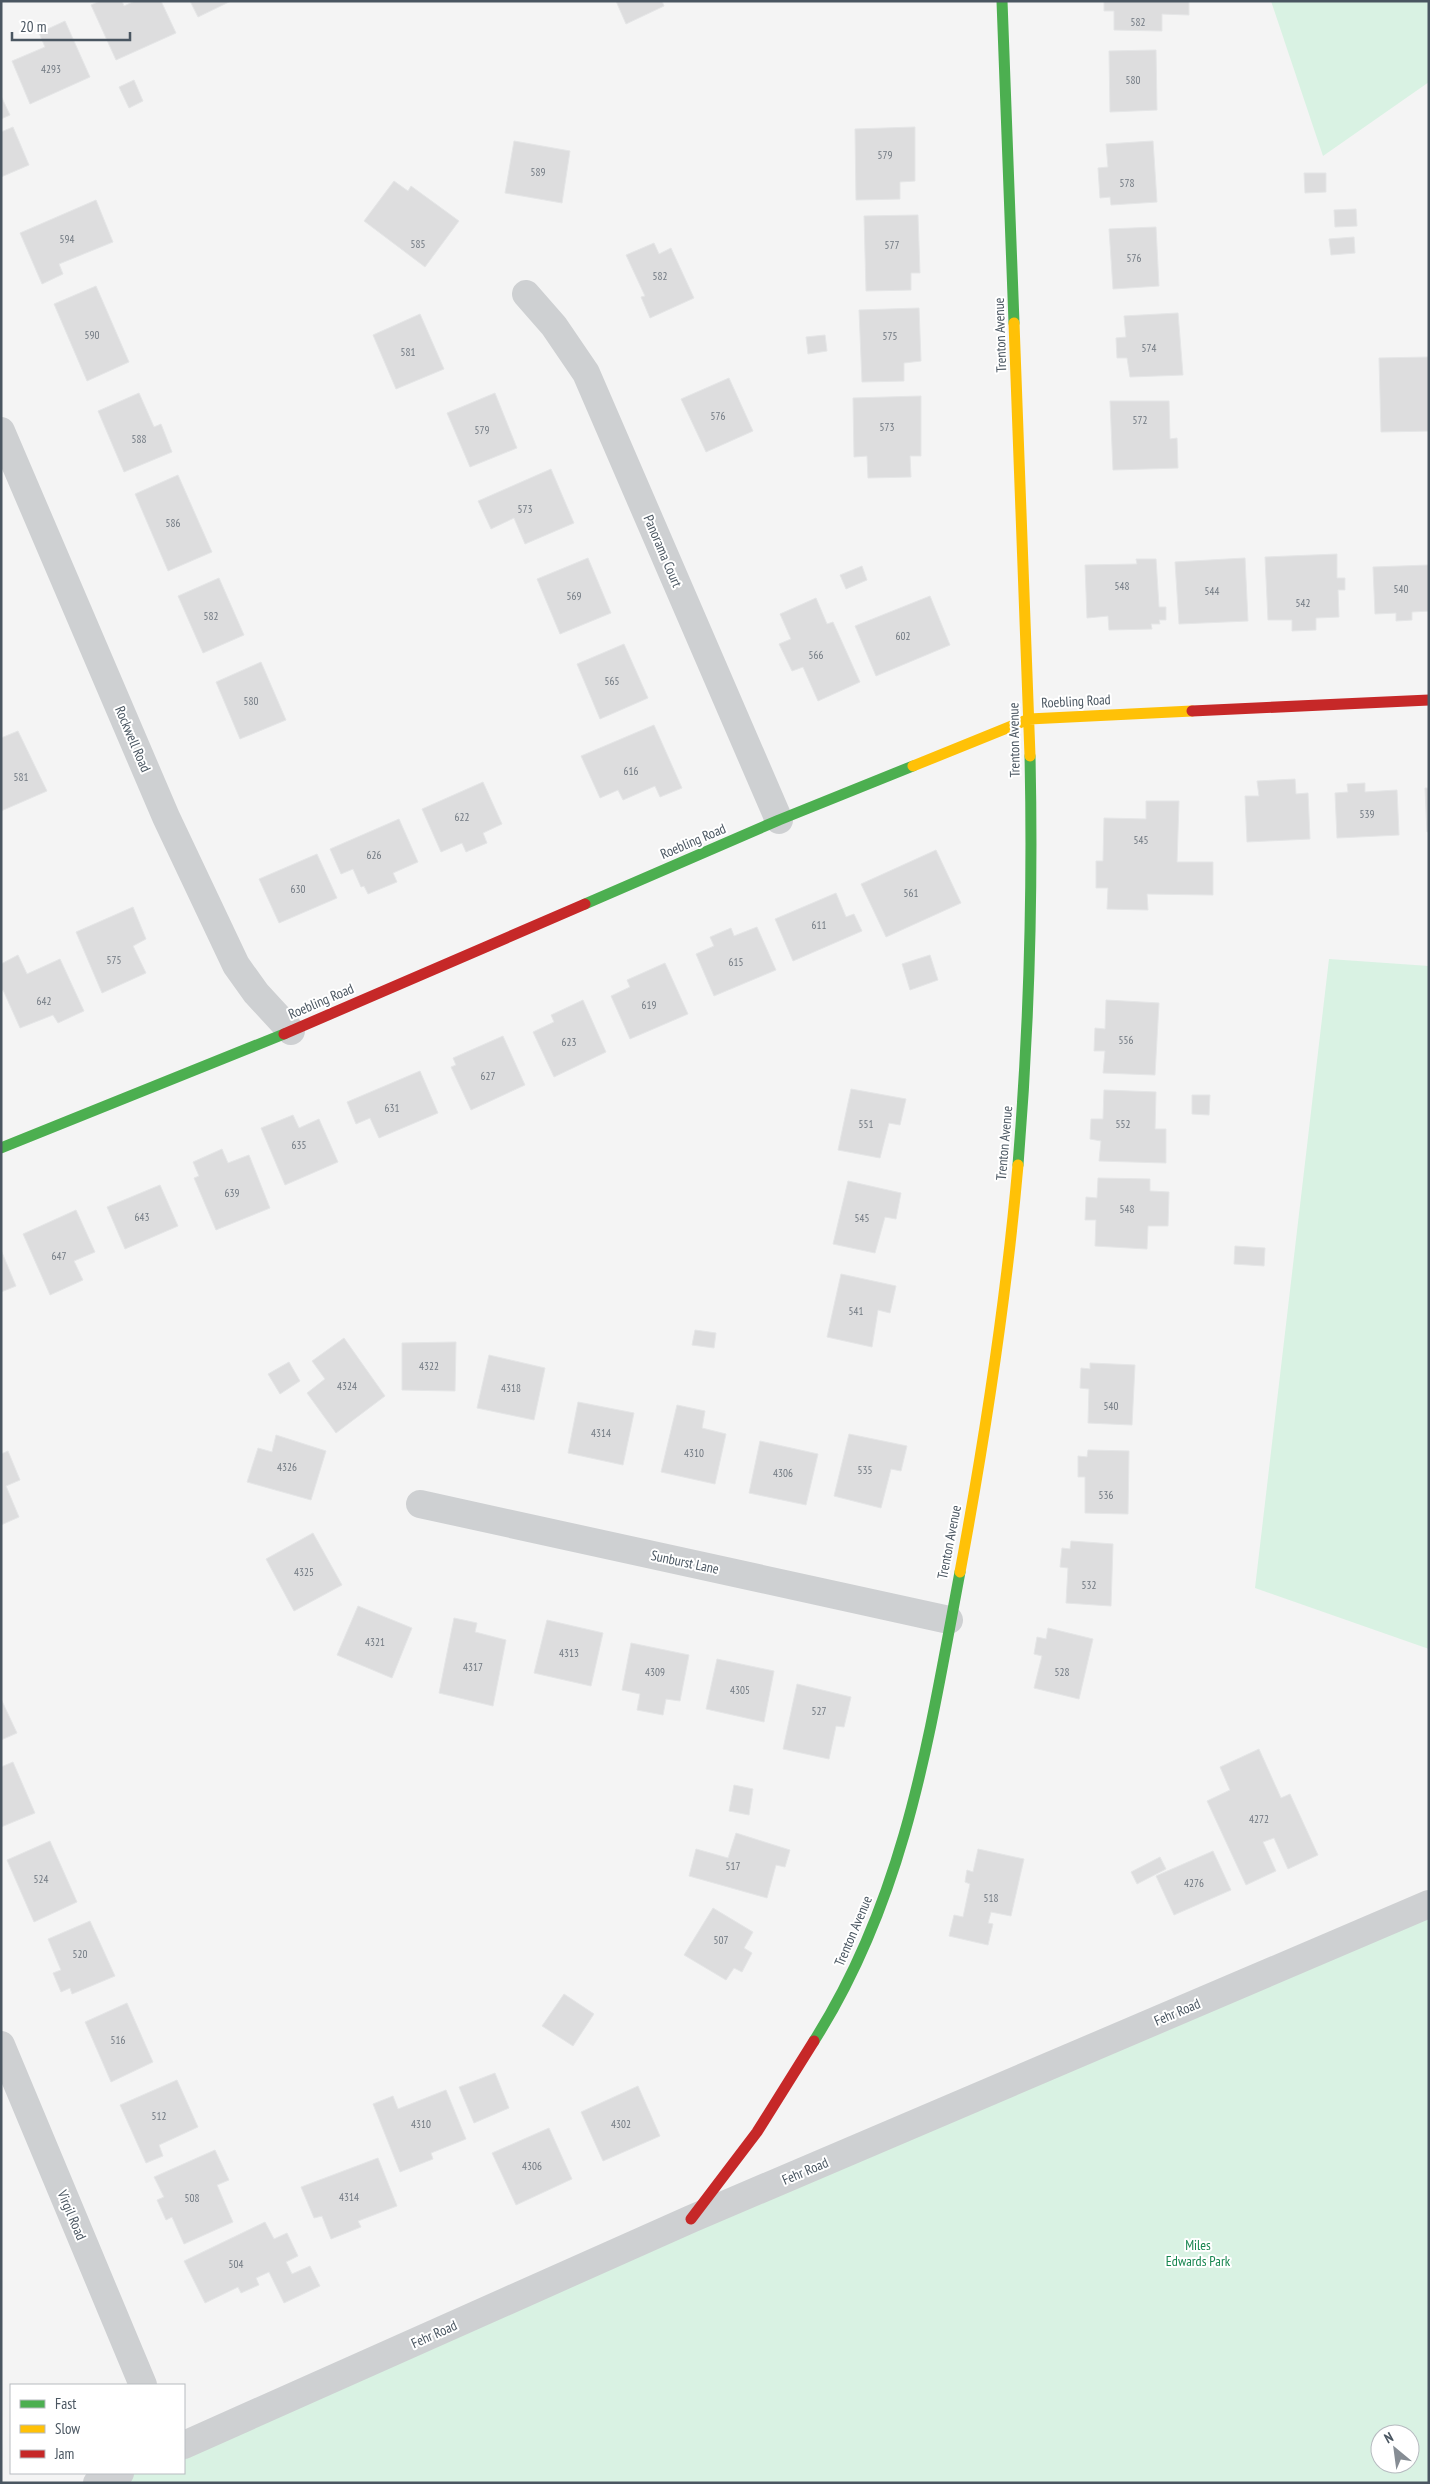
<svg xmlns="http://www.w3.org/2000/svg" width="1430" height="2484" font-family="'PT Sans Narrow',sans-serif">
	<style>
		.green { fill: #d9f2e3; fill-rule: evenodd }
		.building { fill: #ddddde; stroke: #e5e6e7 }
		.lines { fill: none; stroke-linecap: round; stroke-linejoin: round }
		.street { stroke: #ced0d2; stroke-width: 28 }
		.fast { stroke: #4caf50; stroke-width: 11 }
		.slow { stroke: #ffc107; stroke-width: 11 }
		.jam { stroke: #c62828; stroke-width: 11 }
		.labels { text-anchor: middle; stroke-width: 4; stroke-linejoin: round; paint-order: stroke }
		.number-label { font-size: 11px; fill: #707881 }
		.street-label { font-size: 14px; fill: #4a5661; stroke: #fff }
		.park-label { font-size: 14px; fill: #17864f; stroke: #fff }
	</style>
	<rect width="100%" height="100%" fill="#f4f4f4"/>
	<path class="green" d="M1271,1H1429V82L1323,156Z
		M1329,959L1429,966V1649L1255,1588Z
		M1429,1904V2483H97L120,2473H184V2445ZM1380,2434H1410V2464H1380Z"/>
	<path class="building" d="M100,1H122L124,6L135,1H161L176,33L116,60L91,5Z
		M190,1H231L198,17Z
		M616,1H662L664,6L626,24Z
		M1104,1H1189V15L1162,14V31L1114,30V11H1104Z
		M65,21L90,77L30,104L12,61L45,47L39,33Z
		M1156,50L1157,110L1110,112L1109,51Z
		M134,80L143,101L129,108L119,87Z
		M1,96L10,115L1,119Z
		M13,127L29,165L1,177V132Z
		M915,127V181L900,182V199L856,200L855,129Z
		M514,141L570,151L562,203L505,193Z
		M1153,141L1157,202L1111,205L1110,197L1100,198L1098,168L1108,167L1106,144Z
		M1304,173H1326V192L1305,193Z
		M394,181L408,191L411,186L459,221L425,267L364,221Z
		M96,200L113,242L59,264L63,274L42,284L20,233Z
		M1356,209L1357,226L1335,227L1334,210Z
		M918,215L920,273H911V290L866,291L864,216Z
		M1156,227L1159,286L1113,289L1109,229Z
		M1354,237L1355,253L1331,255L1329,239Z
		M654,243L659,254L671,248L694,298L650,318L641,297L645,296L626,255Z
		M96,286L129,362L87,381L54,304Z
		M919,308L921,361L904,363V381L862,382L859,310Z
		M1178,313L1183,375L1130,377L1127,358H1117L1116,338L1126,337L1124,316Z
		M420,314L444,369L396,389L373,335Z
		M825,335L827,351L808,354L806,337Z
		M1429,357V431L1381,432L1379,358Z
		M729,378L753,431L706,452L681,399Z
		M139,393L154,427L161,424L172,452L124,472L98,411Z
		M495,393L517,448L470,467L447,413Z
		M921,396V456H910L911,477L868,478L867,456L854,457L853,398Z
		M1110,401H1169L1170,439L1177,438L1178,468L1113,470Z
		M551,469L574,523L525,544L514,518L491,529L478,501Z
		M178,475L212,552L168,571L135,494Z
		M1337,554V578H1345V590H1338L1339,617L1316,618V630L1292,631V620H1268L1265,557Z
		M588,558L611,613L560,634L537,579Z
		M1245,558L1248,621L1179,624L1175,562Z
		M1136,559H1156L1159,607H1166V620H1159L1160,624H1151L1152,629L1109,630L1108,616L1087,618L1085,565L1137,564Z
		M1429,565V611L1412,612V620L1396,621V613L1375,614L1373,567Z
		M862,566L867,580L846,589L840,575Z
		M219,578L244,635L203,653L178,596Z
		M930,596L950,645L876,676L855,626Z
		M816,598L827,624L833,622L860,682L818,701L803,667L792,671L779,644L791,639L780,614Z
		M624,644L648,698L600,719L577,664Z
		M261,662L286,720L240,739L216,682Z
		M654,725L682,788L660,797L655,786L623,800L618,790L600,798L581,756Z
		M18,731L47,791L1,811V738Z
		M1295,779L1296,794L1308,793L1310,839L1247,842L1245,796H1259L1257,781Z
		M483,782L502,824L483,833L487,843L466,852L462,843L441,852L422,809Z
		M1365,783V792L1397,790L1399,835L1337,838L1335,793L1348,792L1347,784Z
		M1425,788H1429V832H1427Z
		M1146,801H1179L1177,862H1213V895L1147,894L1148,910L1107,909L1108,888H1096V861H1103L1104,818L1146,819Z
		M399,819L418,862L393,873L397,882L368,894L364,886L361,887L353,869L341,874L330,849Z
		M936,850L961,903L886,937L861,884Z
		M317,854L337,898L279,923L259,879Z
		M836,893L846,917L854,914L862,931L793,961L775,919Z
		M133,907L146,939L133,946L146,973L102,993L76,932Z
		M757,927L776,970L714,996L696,954L714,946L710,937L731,928L734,936Z
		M18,955L27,974L60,959L84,1011L58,1023L53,1015L20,1028L3,990L1,991V964Z
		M930,955L938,980L910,990L902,964Z
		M665,963L688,1014L630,1039L611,996L630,987L627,980Z
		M583,1000L606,1052L554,1077L533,1032L554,1022L551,1015Z
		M1106,1000L1159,1003L1155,1075L1103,1073L1105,1051H1094L1095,1028L1105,1029Z
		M503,1036L525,1085L471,1110L451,1067L456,1065L453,1058Z
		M420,1071L438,1113L379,1138L370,1118L356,1124L347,1102Z
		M851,1089L906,1099L900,1125L889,1123L880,1158L838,1150Z
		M1104,1090L1156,1092L1155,1129H1166V1163L1099,1161L1101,1141L1090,1139L1091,1119H1103Z
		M1192,1095H1210L1209,1115L1192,1114Z
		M293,1115L299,1128L319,1119L338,1162L285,1185L261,1128Z
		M222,1149L228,1163L249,1155L270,1208L216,1230L194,1178L199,1176L193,1162Z
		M1098,1178L1150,1179V1191L1169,1192L1168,1226H1148L1147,1249L1095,1246L1096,1220H1085L1086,1197L1097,1198Z
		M848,1181L901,1193L896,1219L885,1217L875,1253L833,1244Z
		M160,1185L178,1226L125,1249L107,1207Z
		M76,1210L95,1252L74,1261L83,1280L50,1295L23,1234Z
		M1235,1246L1265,1248L1264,1266L1234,1264Z
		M1,1250L16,1286L1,1292Z
		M841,1274L896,1286L890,1313L878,1310L872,1347L827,1337Z
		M695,1330L716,1333L714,1348L692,1345Z
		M344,1338L385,1396L336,1433L307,1393L325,1379L312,1361Z
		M456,1342L455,1391L402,1390V1343Z
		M489,1355L545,1368L534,1420L477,1408Z
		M289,1362L300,1381L280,1394L268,1374Z
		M1090,1363L1135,1365L1132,1425L1088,1423L1089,1389L1080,1388L1081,1368L1090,1369Z
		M578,1402L634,1413L623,1465L568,1453Z
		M677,1405L705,1411L702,1428L726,1434L715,1484L661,1472Z
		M849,1434L907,1446L901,1471L891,1469L881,1508L834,1496Z
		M276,1435L326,1451L311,1500L247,1482L258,1448L272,1452Z
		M760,1441L818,1454L806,1505L749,1493Z
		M1088,1450L1129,1451L1128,1514L1085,1513V1477H1078V1456L1087,1457Z
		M8,1451L20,1480L6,1486L19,1517L1,1525V1454Z
		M313,1533L342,1585L294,1611L266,1559Z
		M1071,1541L1113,1544L1111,1606L1066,1603L1068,1568L1060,1567L1062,1548L1070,1549Z
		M358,1606L412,1628L392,1678L337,1655Z
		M454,1618L477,1623L475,1632L506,1640L493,1706L439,1693Z
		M547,1620L603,1633L591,1686L534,1673Z
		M1048,1628L1093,1639L1079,1699L1034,1688L1042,1656L1034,1654L1037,1637L1046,1639Z
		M631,1643L689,1655L680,1701L666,1699L663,1715L637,1710L640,1694L622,1690Z
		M717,1659L774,1671L764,1722L706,1709Z
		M797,1684L851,1697L844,1727L836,1726L829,1759L783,1749Z
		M1,1699L17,1733L1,1740Z
		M1259,1749L1281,1798L1290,1794L1318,1855L1288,1869L1274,1838L1263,1842L1276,1871L1246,1885L1207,1801L1230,1790L1220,1767Z
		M13,1762L35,1813L1,1827V1767Z
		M734,1785L753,1789L749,1815L729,1811Z
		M736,1833L790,1850L785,1867L776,1865L767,1898L689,1876L696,1849L728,1858Z
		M50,1841L77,1902L34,1922L7,1860Z
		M978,1849L1024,1859L1011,1916L991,1912L988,1923L993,1924L988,1945L949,1936L954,1915L963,1917L970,1884L965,1882L967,1870L973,1872Z
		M1213,1851L1231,1890L1174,1915L1156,1876Z
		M1160,1857L1166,1869L1137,1884L1131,1872Z
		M713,1908L753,1932L744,1948L752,1953L742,1972L734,1968L726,1980L684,1955Z
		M90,1921L115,1976L72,1994L70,1988L61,1992L53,1973L61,1970L48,1939Z
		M564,1994L594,2014L573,2046L542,2026Z
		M127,2003L153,2062L111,2082L85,2022Z
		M495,2073L509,2108L474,2123L459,2087Z
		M177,2080L198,2127L159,2145L163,2156L146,2163L120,2105Z
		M638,2086L660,2136L603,2161L581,2112Z
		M446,2090L466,2139L431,2153L433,2159L400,2172L373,2104L393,2096L398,2109Z
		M549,2128L572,2179L516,2205L492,2153Z
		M215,2150L229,2180L217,2185L233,2222L184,2244L172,2217L166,2220L157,2200L164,2197L154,2177Z
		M378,2158L397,2206L358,2221L361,2227L331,2239L322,2216L314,2218L301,2187Z
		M265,2222L274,2239L287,2233L298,2256L286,2262L292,2274L310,2266L320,2286L284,2303L269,2272L256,2278L259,2285L241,2293L238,2287L205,2303L184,2261Z"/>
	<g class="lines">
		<path class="street" d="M526,294L554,326L586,373L779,820
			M1,431L166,817L236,965L256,993L291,1031
			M420,1504L949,1620
			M1,2045L143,2385
			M184,2445L691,2219L1429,1904
			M97,2483L120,2473"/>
		<path class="fast" d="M1002,1L1014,323
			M585,904L779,820L913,766
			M1,1148L284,1034
			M1018,1165C1029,1029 1033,893 1030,756
			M814,2041C906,1896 929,1737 960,1572"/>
		<path class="slow" d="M1014,323L1030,756
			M913,766L1029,719L1192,711
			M960,1572C985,1437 1006,1302 1018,1165"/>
		<path class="jam" d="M1192,711L1429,700
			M284,1034L585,904
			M691,2219L757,2132L814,2041"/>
	</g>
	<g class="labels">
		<g class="number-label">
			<text x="1138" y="26">582</text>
			<text x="51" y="73">4293</text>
			<text x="1133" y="84">580</text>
			<text x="885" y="159">579</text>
			<text x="538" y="176">589</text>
			<text x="1127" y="187">578</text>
			<text x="67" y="243">594</text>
			<text x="418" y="248">585</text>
			<text x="892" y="249">577</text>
			<text x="1134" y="262">576</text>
			<text x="660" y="280">582</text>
			<text x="92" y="339">590</text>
			<text x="890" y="340">575</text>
			<text x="1149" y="352">574</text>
			<text x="408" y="356">581</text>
			<text x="718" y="420">576</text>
			<text x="1140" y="424">572</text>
			<text x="887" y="431">573</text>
			<text x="482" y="434">579</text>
			<text x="139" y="443">588</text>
			<text x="525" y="513">573</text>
			<text x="173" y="527">586</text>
			<text x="1122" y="590">548</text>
			<text x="1401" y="593">540</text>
			<text x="1212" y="595">544</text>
			<text x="574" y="600">569</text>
			<text x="1303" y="607">542</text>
			<text x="211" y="620">582</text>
			<text x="903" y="640">602</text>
			<text x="816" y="659">566</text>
			<text x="612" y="685">565</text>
			<text x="251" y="705">580</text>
			<text x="631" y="775">616</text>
			<text x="21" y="781">581</text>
			<text x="1367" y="818">539</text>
			<text x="462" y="821">622</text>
			<text x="1141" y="844">545</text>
			<text x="374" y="859">626</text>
			<text x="298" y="893">630</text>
			<text x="911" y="897">561</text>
			<text x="819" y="929">611</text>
			<text x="114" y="964">575</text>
			<text x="736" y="966">615</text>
			<text x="44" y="1005">642</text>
			<text x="649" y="1009">619</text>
			<text x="1126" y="1044">556</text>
			<text x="569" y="1046">623</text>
			<text x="488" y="1080">627</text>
			<text x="392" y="1112">631</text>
			<text x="866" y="1128">551</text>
			<text x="1123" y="1128">552</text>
			<text x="299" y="1149">635</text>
			<text x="232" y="1197">639</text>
			<text x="1127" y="1213">548</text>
			<text x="142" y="1221">643</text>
			<text x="862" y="1222">545</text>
			<text x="59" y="1260">647</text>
			<text x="856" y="1315">541</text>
			<text x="429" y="1370">4322</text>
			<text x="347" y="1390">4324</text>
			<text x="511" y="1392">4318</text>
			<text x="1111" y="1410">540</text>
			<text x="601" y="1437">4314</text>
			<text x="694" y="1457">4310</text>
			<text x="287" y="1471">4326</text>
			<text x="865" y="1474">535</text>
			<text x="783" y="1477">4306</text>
			<text x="1106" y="1499">536</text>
			<text x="304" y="1576">4325</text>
			<text x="1089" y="1589">532</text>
			<text x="375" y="1646">4321</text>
			<text x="569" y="1657">4313</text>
			<text x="473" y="1671">4317</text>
			<text x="655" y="1676">4309</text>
			<text x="1062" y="1676">528</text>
			<text x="740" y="1694">4305</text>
			<text x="819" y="1715">527</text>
			<text x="1259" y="1823">4272</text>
			<text x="733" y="1870">517</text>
			<text x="41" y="1883">524</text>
			<text x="1194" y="1887">4276</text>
			<text x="991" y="1902">518</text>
			<text x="721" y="1944">507</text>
			<text x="80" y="1958">520</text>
			<text x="118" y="2044">516</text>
			<text x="159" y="2120">512</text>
			<text x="421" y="2128">4310</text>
			<text x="621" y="2128">4302</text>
			<text x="532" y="2170">4306</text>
			<text x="349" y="2201">4314</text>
			<text x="192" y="2202">508</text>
			<text x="236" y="2268">504</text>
		</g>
		<g class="street-label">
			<text transform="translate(1000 335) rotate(-92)" y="5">Trenton Avenue</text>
			<text transform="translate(663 551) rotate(67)" y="5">Panorama Court</text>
			<text transform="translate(1076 701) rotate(-3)" y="5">Roebling Road</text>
			<text transform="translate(133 739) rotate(67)" y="5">Rockwell Road</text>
			<text transform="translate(1014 740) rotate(-91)" y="5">Trenton Avenue</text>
			<text transform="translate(693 841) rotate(-23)" y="5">Roebling Road</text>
			<text transform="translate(321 1001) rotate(-23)" y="5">Roebling Road</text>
			<text transform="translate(1004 1143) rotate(-85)" y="5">Trenton Avenue</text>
			<text transform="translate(949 1542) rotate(-79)" y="5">Trenton Avenue</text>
			<text transform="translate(685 1562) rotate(12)" y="5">Sunburst Lane</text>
			<text transform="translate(853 1931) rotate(-67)" y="5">Trenton Avenue</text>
			<text transform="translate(1177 2012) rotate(-23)" y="5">Fehr Road</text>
			<text transform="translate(805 2171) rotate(-23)" y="5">Fehr Road</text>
			<text transform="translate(72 2215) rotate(67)" y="5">Virgil Road</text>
			<text transform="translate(434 2334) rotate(-24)" y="5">Fehr Road</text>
		</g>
		<g class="park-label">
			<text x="1198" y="2250">Miles<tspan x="1198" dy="16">Edwards Park</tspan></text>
		</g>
	</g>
	<rect width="1430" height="2484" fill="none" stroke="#4a5661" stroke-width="5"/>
	<rect x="10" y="2384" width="175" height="90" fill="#ffffff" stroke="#b7bbc0"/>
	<rect x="20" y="2400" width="25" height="8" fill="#4caf50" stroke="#b7bbc0"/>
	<text x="55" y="2409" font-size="15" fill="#4a5661">Fast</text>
	<rect x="20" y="2425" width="25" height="8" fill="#ffc107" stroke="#b7bbc0"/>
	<text x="55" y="2434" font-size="15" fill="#4a5661">Slow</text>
	<rect x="20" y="2450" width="25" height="8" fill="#c62828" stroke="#b7bbc0"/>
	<text x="55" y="2459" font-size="15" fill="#4a5661">Jam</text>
	<g transform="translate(1395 2449) rotate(331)"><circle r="24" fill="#ffffff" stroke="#b7bbc0"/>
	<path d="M0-4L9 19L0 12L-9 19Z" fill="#868d94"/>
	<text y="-8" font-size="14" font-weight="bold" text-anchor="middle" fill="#4a5661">N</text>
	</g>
	<path d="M12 32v8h118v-8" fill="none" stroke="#4a5661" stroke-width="2.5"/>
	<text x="20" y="32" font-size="15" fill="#4a5661" stroke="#ffffff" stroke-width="4" paint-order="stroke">20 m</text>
</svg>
